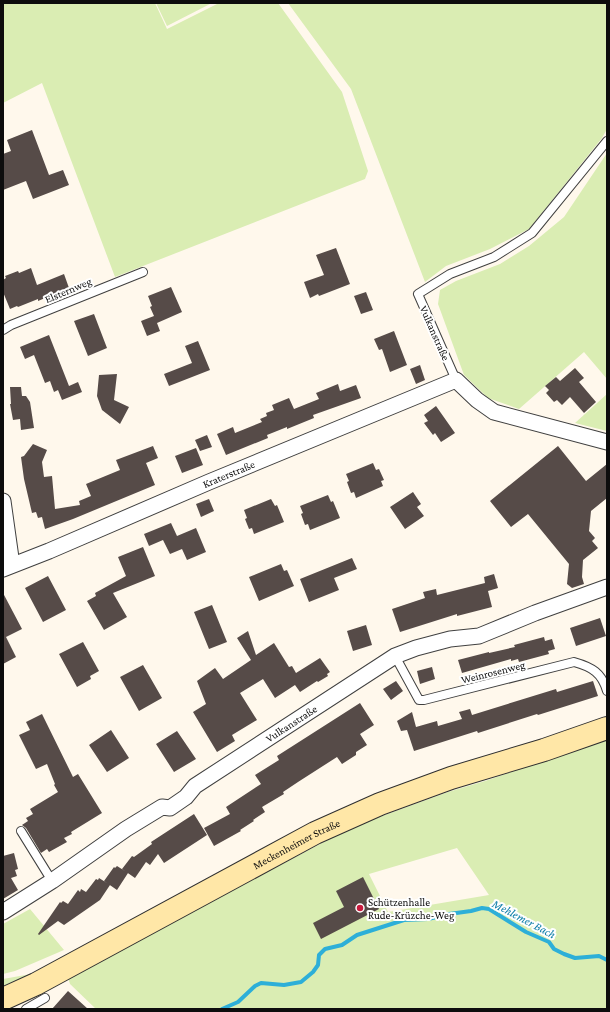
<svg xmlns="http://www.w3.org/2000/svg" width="610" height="1012" font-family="'Crimson Pro',serif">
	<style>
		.green { fill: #daedb3; fill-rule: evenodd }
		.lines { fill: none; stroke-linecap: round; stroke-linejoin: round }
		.stream { stroke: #2dafd8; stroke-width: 4 }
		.building { fill: #564b48 }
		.service-casing { stroke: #404040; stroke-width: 10 }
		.minor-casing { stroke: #404040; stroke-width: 17 }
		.secondary-casing { stroke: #2f2f2f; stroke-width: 24 }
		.service { stroke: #fff; stroke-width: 8 }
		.minor { stroke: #fff; stroke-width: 15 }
		.secondary { stroke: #ffe7a7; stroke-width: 22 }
		.poi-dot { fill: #c81a3d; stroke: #fff; stroke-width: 1.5 }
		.labels { text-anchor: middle; stroke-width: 4; stroke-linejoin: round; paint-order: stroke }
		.street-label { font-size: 11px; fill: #0d0d0d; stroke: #fff }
		.poi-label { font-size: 11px; fill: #0d0d0d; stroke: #fff; text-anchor: start }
		.water-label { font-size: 12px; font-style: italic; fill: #0c7da8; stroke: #fff }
	</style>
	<rect width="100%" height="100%" fill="#fff8ec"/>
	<path class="green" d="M3,3H155L167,29L219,3H278L342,92L368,171L365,179L115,277L42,83L3,103Z
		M156,3H212L167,26Z
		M288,3H607V129L602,138L529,229L490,249L446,266L425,282L351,89Z
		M607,153V379L584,352L519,409L488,398L464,375L438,304L440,290L456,281L500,264L529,246L564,217Z
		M607,394V431L575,423Z
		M607,739V1009H96L70,984L68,978L352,827L448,792L485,781ZM457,848L489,895L388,912L369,874Z
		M30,909L64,950L15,971L3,974V924Z
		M31,974L3,986V979Z"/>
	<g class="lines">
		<path class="stream" d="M222,1009L238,1002L255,986L261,983L284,985L301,982L313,972L318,965L319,955L325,949L342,945L357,935L404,920L428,919L449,914L471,911L482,908L489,909L526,932L549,942L554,949L564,954L575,958L599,956L607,960"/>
	</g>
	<path class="building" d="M32,130L49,175L63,170L69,185L33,199L26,181L3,190V154L11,151L7,140Z
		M336,248L350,284L319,296L318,294L310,298L304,282L324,275L316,255Z
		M31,268L37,285L64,274L69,288L38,301V299L18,307L17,306L10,309L3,292V280L6,278L5,276L18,271L19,273Z
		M171,287L182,312L157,323L160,331L147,336L141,321L154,316L150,307L152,306L148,296Z
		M366,292L373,310L361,314L354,296Z
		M94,314L107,348L88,356L74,321Z
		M394,331L407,365L390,372L382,349L379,350L374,339Z
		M49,335L69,386L78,382L82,392L62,400L58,390L54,392L50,381L45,383L34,355L25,359L20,347Z
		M198,341L210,370L169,386L164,374L192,363L185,346Z
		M420,365L425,380L416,384L410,369Z
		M575,368L584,378L579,382L596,402L584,413L570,397L562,405L557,400L554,402L546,393L549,390L545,386L556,377L560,381Z
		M117,374L114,400L129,407L120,424L102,410L97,396L99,375Z
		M338,384L340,391L356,385L361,398L313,415L314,418L287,429V427L267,435L268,438L226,455L217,434L233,427L235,433L262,422L260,419L267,416L266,413L274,410L272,405L289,398L294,409L319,399L316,393Z
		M10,387H21L22,396H26L30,402L34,428L21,430L20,419L13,420L10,404H11Z
		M436,406L455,433L441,442L435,433L433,435L424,423L428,421L424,415Z
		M207,435L212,447L200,451L195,440Z
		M33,444L47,450L42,462L44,477L52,476L55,509L80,505L79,501L91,496L86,484L120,470L116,460L153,446L158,458L146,463L155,485L73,519L45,529L42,517L38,518L36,512L32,513L24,479L21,457L24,456Z
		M558,446L586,481L607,464V498L591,511L589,531L595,538L592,541L598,548L583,560L582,577L584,584L572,588L567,584L569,564L528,514L511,527L490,501Z
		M196,448L203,465L182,473L175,456Z
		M373,463L376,470L379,469L384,480L381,481L383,486L356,498L354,492L351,493L347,482L349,481L346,474Z
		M413,492L421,504L417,507L424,516L405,529L390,507Z
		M328,495L331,502L333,501L340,518L310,530L308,524L305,525L301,514L303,513L300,506Z
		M209,499L214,511L201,517L196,504Z
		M271,499L275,506L277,505L284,522L254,534L252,528L249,529L245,519L247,518L244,510Z
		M171,523L177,536L196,528L206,552L187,560L182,549L170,554L163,540L149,546L144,534Z
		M143,547L155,576L113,593L127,617L104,630L87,601L96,596L95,593L126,576L118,557Z
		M352,558L357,569L334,578L339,590L309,602L300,579Z
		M281,564L284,571L287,570L294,586L259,601L249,577Z
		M494,574L498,588L488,591L492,607L457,616V614L400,632L392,609L425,598L423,592L436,589L437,595L485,583L484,577Z
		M48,576L66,610L43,622L25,588Z
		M3,593L22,629L6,637L16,657L3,664Z
		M212,605L227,642L209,649L194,612Z
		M600,618L606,636L576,646L570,628Z
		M366,625L372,645L353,651L347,631Z
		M248,631L256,655L274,643L289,667L292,666L296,673L320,658L330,672L327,674L328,676L318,682L317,681L300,692L295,685L275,698L263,679L240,693L257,720L232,735L235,741L217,752L193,712L206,704L197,681L215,668L223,679L251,660L237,638Z
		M544,637L545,641L552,639L555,649L548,651L549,654L519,662L518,659L511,661V659L462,673L458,660L489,652V653L515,647L514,645Z
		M83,642L99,671L90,676L91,679L77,687L59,654Z
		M143,665L162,698L139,711L120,677Z
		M432,667L435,679L420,684L417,671Z
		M396,681L403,691L391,700L383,689Z
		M593,681L598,696L538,715L537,714L478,733L477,731L414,751L407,730L401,731L397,721L412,712L416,727L437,721L438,726L462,719L459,712L470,709L472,715L556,689L557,692Z
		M360,703L374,725L360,734L367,745L356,752V755L342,764L337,757L298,782L283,792L284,794L262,807L265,812L253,820L254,821L240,830L241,831L214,846L204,828L230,814L226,807L261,784L255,775L279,760L277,756Z
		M42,714L73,777L78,774L102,813L71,832L72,834L64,838L67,842L49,852L47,849L41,853L26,828L22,825L28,821L26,818L33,814L30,809L58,792L54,785L55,784L47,764L36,769L19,735L30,730L26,722Z
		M111,730L129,758L107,772L89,745Z
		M177,731L196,759L174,772L156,744Z
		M194,814L207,835L164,863L158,854L150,865L146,862L135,878L122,869L132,856L134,857L152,844L151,842Z
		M14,853L18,869L15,870L17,876L11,878L18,890L3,899V856Z
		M117,866L128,873L117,890L104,881L114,867L115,868Z
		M363,877L379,909L321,939L313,923L344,907L336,891Z
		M99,878L110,885L100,900L64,925L58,921L39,935L38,934L60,902L61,903L63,901L68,904L78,890L80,892L81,889L86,892L96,879L98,880Z
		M68,991L88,1009H52Z"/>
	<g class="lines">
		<g class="service-casing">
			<path id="service" d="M3,330L11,325L143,272
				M456,380L418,294L450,274L494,257L532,233L607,141
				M395,656L419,700H424L574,662C592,667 602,673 607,691
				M21,831L52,881
				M26,1009L45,998"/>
		</g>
		<g class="minor-casing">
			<g id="minor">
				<path d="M3,501L12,565"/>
				<path id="s1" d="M3,569L49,551L209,482L456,380L477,400L494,412L607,442"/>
				<path id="s2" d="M3,912L52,881L126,829L162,807L170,808L186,797L195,786L395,656L416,648L450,639L479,636L535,613L607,587"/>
			</g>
		</g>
		<g class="secondary-casing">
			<g id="secondary">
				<path id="s3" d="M3,999L36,984L315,833L380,804L451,778L544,750L607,728"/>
			</g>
		</g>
		<use href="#service" class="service"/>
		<use href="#minor" class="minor"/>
		<use href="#secondary" class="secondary"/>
	</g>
	<circle class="poi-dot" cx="360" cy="908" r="4"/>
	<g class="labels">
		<g class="street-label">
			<text transform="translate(68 290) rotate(-23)" y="4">Elsternweg</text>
			<text transform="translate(435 333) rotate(66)" y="4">Vulkanstraße</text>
			<text dy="4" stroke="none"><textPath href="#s1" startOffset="245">Kraterstraße</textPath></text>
			<text transform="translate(493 672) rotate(-14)" y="4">Weinrosenweg</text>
			<text dy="4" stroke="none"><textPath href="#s2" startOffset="347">Vulkanstraße</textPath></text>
			<text dy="4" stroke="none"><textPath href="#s3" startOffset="332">Meckenheimer Straße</textPath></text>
		</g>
		<g class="poi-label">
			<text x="368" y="906">Schützenhalle<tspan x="368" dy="13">Rude-Krüzche-Weg</tspan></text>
		</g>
		<g class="water-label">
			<text transform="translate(524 919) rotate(28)" y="4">Mehlemer Bach</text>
		</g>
	</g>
	<rect width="610" height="1012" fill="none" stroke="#0d0d0d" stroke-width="8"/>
</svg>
